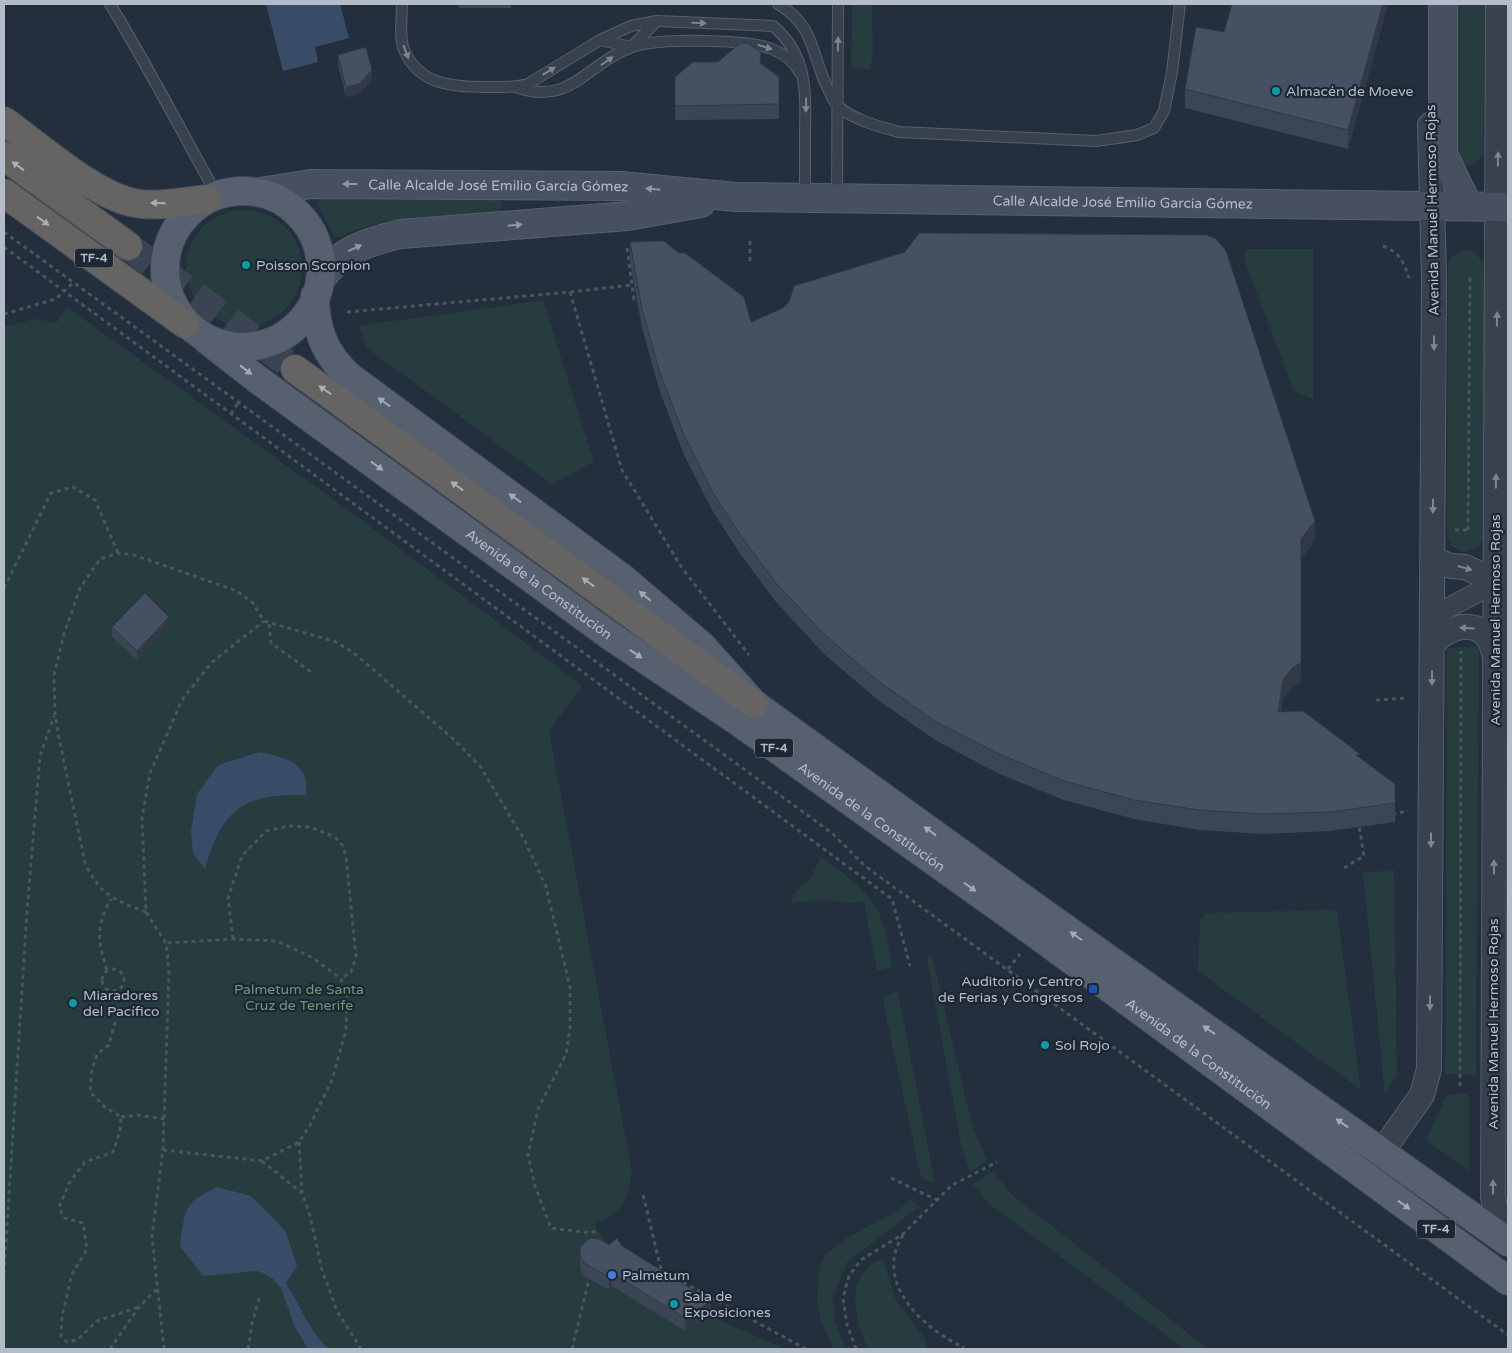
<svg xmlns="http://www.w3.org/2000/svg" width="1512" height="1353" font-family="'Varela Round',sans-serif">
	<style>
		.green { fill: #263c3f }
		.water { fill: #394c67 }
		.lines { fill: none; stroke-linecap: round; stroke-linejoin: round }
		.trunk-tunnel { stroke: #3a4453; stroke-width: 28; stroke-dasharray: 28 14; stroke-linecap: butt }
		.service-casing { stroke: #565f6c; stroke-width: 12 }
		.minor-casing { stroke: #565f6c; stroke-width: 21 }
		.tertiary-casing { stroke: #565f6c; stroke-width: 26 }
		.secondary-casing { stroke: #565f6c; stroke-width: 30 }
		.primary-casing { stroke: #414a57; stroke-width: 30 }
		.trunk-casing { stroke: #434c59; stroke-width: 30 }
		.path { stroke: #44595c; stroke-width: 3; stroke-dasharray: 4 4; stroke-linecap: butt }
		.service { stroke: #38414e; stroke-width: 10 }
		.minor { stroke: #38414e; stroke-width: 19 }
		.tertiary { stroke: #38414e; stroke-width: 24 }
		.secondary { stroke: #465061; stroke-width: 28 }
		.primary { stroke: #56606e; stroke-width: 28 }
		.trunk { stroke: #656462; stroke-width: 28 }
		.wall { fill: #3b4654 }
		.shaded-wall { fill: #303945 }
		.building { fill: #455162; stroke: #303945 }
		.oneway { fill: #7c8592 }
		.oneway2 { fill: #a8afba }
		.oneway3 { fill: #8e96a5 }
		.oneway4 { fill: #a1aab7 }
		.culture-dot { fill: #0f9aa8; stroke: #1d2633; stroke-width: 2 }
		.transit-dot { fill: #1a4fb4; stroke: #1d2633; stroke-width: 2 }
		.shop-dot { fill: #3f7fe0; stroke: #1d2633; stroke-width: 2 }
		.labels { text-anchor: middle; stroke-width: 4.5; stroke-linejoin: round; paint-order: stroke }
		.shield { fill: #1d2633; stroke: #878f9c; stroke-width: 1 }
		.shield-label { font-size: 12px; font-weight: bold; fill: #b4bcc9 }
		.poi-label { font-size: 14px; fill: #b4bcc9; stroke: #1d2633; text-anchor: start }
		.street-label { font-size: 14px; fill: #b4bcc9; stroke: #1d2633 }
		.park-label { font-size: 14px; fill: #6b9a76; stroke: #1d2633 }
	</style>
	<rect width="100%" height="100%" fill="#242f3e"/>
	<path class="green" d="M852,4H872L873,52L870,70L851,68Z
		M1449,4H1485L1483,156C1473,167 1464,170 1453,159Z
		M323,198L496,200L501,202L502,208L498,213C449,217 384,214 340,237L334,236L318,205L319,201Z
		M186 268a58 58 0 1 1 116 0a58 58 0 1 1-116 0Z
		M1246,249H1313V399L1294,391L1244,259Z
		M1472,250L1484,263V524L1483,539L1478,547L1464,552L1451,546L1447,533L1448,270L1449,260L1461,251Z
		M543,300L594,462L552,484L367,348L358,326Z
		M67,307L352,513L582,686L549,731L632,1172C625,1208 627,1208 594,1224L604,1240L662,1284L721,1321L785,1349H4V327L35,319L56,323Z
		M1479,647L1476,1075L1445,1074L1447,648Z
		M821,857C872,895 883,901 892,967L877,971L864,901L846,903L825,899L791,904L793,894L810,879Z
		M1394,870L1397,1073L1385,1095L1363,873Z
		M1337,910L1361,1090L1198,971L1200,922L1206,913Z
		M932,956L972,1124L987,1161L970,1173L961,1144L927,959Z
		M898,992L935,1183L921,1178L882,997Z
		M1469,1094V1171L1426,1140L1446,1095Z
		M993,1171L1011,1194L1208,1349H1185L988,1203L973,1184Z
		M911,1200L920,1206L847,1262L833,1298L835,1320L845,1349H834L821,1321L817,1304L819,1268L825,1255L848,1237L894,1213Z
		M876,1261H883L896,1301L925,1339L927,1349H868C855,1322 844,1279 876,1261Z"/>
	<path class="water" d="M266,4H340L349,38L315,47L318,62L283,71Z
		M259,752C285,757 310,762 306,795C242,794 223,808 205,869L193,853L191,832L197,794L218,765Z
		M217,1187L251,1196L268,1213L286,1232L297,1266L286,1283C300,1305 310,1333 329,1349H308L294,1325L281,1288L272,1278L257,1271L203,1276L180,1246C186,1209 181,1205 217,1187Z"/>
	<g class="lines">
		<path class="trunk-tunnel" d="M128,246L295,369"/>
		<g class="service-casing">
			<path id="service" d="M110,4C148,66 181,131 217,195
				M402,4C402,17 399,38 404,50C419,85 453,87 486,87C500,87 514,88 528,84L600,40L631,26L657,21L773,26C807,54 806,91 805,132C805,153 805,175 805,197
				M778,4C816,26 811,56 829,91C832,96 834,104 839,107C856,121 878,126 899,132L1096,141L1137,135L1154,128L1164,111L1172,72L1180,4
				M600,40L631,47L657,21
				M516,87C571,107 587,63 632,47C657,38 747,39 772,49C784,54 794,61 800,73
				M837,197L838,4"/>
		</g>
		<g class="minor-casing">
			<path id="minor" d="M1433,616L1497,582L1507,581"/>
		</g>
		<g class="tertiary-casing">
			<path id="tertiary" d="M1498,4L1493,1196L1499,1235
				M1433,559L1451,566L1465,567L1497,582
				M1432,645C1445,629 1473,617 1488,638C1491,642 1493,649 1494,653
				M1364,1177L1422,1095L1429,1069L1434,278L1430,125"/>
		</g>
		<g class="secondary-casing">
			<g id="secondary">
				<path d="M1443,4V154L1468,206"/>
				<path id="s1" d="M260,192L311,184L621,186L736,197L1508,207"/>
				<path d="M320,280C340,250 367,242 401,234L628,216L701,203"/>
			</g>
		</g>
		<g class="primary-casing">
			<g id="primary">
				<circle cx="243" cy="269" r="78"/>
				<path d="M315,296C315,330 325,355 350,377L621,577L703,647L754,704L1049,917L1508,1242"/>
				<path id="s2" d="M207,340L257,379L609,635L739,722L1036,934L1508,1281"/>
			</g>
		</g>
		<g class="trunk-casing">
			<path id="trunk" d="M4,121C39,146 89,191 130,202C154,208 183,202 207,199
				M4,156L128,246
				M4,193L185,324
				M295,369L754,704"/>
		</g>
		<path class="path" d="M4,232L810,817L833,834L865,866L1508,1335
			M750,241V262
			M1383,246C1399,252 1404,262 1409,278
			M4,247L892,899L910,966
			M627,248L634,299L639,298
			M570,292L631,285
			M347,312L570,292L622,470L682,568L749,655
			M4,314L56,299L74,282
			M231,414L240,400
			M1455,530H1469
			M1468,530L1470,278
			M4,588L51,493L73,487L95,500L118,553
			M269,624L271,643L311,672
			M1376,700L1408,698
			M1392,814L1408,811
			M1344,868L1364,856L1359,825
			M146,912C114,900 101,896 85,863L58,733L55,714L54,675L64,634L80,588L100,559L118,553L134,555L237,591L253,603L264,621L336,642L354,653L451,737L480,766L525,841L546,887L570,987V1028L566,1054L538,1109L528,1155L535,1186L551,1228L591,1233L598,1230
			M233,939L228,898L242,856L266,831L289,826L310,827L335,837L343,846L346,857L356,957L351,972L341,979
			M1008,969L1020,954
			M102 980a11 11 0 1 1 22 0a11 11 0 1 1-22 0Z
			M107,970C97,941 96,925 111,899
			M116,990L117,1015L109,1045L97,1054L92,1069L90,1092L105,1107L121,1117L120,1131L113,1152L85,1162L69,1183L59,1208L64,1218L83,1223L87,1249L72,1274L62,1316L61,1336L67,1342L77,1340L97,1321L139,1307
			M1460,1086L1461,651
			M121,1117L137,1115L164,1119
			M299,1142L302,1192
			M163,1150L262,1161L299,1142L309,1127L332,1080L346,1030L347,996L341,979L313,958L277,941L233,939L166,943
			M262,1161L302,1193L310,1216L322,1270L337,1311L361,1349
			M891,1178L937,1200
			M643,1195L662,1273
			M903,1235C873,1282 922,1328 963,1347V1349
			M662,1271L806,1349
			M4,1274L27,911L40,756L54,716
			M110,1349L139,1307L158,1288
			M164,1349L152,1236L163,1150L169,971L166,943L146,912L142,818L150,773L182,700L211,663L264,621
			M248,1349L252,1324L260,1295
			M572,1349L590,1275
			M856,1349L847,1325L843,1298L849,1276L861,1260L903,1234L952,1185L997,1162"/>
		<use href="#service" class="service"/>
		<use href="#minor" class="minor"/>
		<use href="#tertiary" class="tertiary"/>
		<use href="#secondary" class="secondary"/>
		<use href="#primary" class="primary"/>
		<use href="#trunk" class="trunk"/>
	</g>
	<path class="wall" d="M459,4H511V8H459Z
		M1232,4H1388L1348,149L1185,108V89L1224,32Z
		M338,55L372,80L359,94L346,97L338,64Z
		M761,63L779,77V119L675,120V77Z
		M630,242L751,322L1315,540L1301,559V682L1293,686L1283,699L1281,712L1360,758L1395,784V822L1330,831L1264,834L1199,830L1134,819L1064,800L997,773L935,740L878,700L824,654L776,602L741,555L712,510L684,455L660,392L642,328L630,262Z
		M112,627H169L137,660L112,637Z
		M609,1245L622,1246L711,1314L685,1331L612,1286L609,1290L584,1276L580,1268V1255Z"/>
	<path class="shaded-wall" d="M1383,4H1388L1348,149V130Z
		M372,70V80L359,94L346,97V87Z
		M1315,521V540L1301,559V682L1293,686L1283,699L1278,731V712L1301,539Z
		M169,617V627L137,660V651Z
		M612,1273V1286L609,1290V1277Z
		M711,1301V1314L685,1331V1318Z"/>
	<path class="building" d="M1232,4H1383L1348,130L1185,89L1196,27L1224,32Z
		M748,43L761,53L760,63L779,77V104L675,106V77L693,62H718L739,44Z
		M366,47L372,70L359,84L346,87L338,55Z
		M919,233L1206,235L1216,239L1226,251L1315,521L1301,539V663L1293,667L1283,680L1278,712L1303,711L1360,754L1356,755L1395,784V803L1330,812L1264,814L1199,810L1134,800L1064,781L997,753L935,721L878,681L824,634L776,583L741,536L712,491L684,435L660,373L642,309L630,242L664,241L679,253H685L744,297L751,322L783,308L789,302L794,286L905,252Z
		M145,593L169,617L137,651L112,627Z
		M590,1238L599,1239L609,1245L617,1238L622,1246L711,1301L685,1318L612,1273L609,1277L584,1263L580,1255V1247Z"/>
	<defs><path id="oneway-solid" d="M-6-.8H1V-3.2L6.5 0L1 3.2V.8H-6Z" transform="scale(1.25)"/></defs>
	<g class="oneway">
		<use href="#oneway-solid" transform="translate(699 23) rotate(2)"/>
		<use href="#oneway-solid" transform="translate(838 44) rotate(-89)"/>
		<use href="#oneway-solid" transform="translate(765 47) rotate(17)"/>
		<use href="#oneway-solid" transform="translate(406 52) rotate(69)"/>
		<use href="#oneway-solid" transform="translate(607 61) rotate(-35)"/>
		<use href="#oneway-solid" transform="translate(549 71) rotate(-31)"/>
		<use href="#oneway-solid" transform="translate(806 105) rotate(91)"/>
		<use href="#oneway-solid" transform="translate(1498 159) rotate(-89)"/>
		<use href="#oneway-solid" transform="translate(1497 319) rotate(-89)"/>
		<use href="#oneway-solid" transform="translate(1434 343) rotate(90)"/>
		<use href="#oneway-solid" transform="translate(1496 481) rotate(-89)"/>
		<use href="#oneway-solid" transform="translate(1433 506) rotate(90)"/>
		<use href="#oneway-solid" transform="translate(1465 568) rotate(16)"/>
		<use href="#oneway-solid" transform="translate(1467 628) rotate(-176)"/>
		<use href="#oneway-solid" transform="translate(1432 678) rotate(90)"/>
		<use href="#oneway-solid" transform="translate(1431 840) rotate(90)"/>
		<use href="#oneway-solid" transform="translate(1494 867) rotate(-90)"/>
		<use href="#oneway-solid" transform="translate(1430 1003) rotate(90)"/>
		<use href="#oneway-solid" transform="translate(1493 1187) rotate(-90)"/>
	</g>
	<g class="oneway2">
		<use href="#oneway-solid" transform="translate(18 166) rotate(-144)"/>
		<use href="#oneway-solid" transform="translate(158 203) rotate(-179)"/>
		<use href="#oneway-solid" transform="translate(43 221) rotate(36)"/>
		<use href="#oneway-solid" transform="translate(325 390) rotate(-145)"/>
		<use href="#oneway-solid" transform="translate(457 486) rotate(-144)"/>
		<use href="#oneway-solid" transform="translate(588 582) rotate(-144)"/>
	</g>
	<g class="oneway3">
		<use href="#oneway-solid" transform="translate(350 184) rotate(180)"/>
		<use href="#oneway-solid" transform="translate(653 189) rotate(-175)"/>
		<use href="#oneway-solid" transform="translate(515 225) rotate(-5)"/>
		<use href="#oneway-solid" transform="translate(355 248) rotate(-25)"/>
	</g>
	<g class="oneway4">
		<use href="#oneway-solid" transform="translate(246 370) rotate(38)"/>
		<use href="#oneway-solid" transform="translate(384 402) rotate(-144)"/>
		<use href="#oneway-solid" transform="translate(377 466) rotate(36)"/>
		<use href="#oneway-solid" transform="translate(515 498) rotate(-144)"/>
		<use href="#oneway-solid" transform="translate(645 596) rotate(-140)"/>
		<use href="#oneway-solid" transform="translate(636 654) rotate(34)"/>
		<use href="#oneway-solid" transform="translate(930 831) rotate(-144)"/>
		<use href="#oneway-solid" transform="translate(970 887) rotate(36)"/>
		<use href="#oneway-solid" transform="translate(1076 936) rotate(-145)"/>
		<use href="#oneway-solid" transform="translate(1209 1030) rotate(-145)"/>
		<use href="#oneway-solid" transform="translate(1342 1123) rotate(-144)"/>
		<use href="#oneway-solid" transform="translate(1404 1205) rotate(36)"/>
	</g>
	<g class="culture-dot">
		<circle cx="1276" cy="91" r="5"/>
		<circle cx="246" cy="265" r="5"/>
		<circle cx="73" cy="1003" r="5"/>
		<circle cx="1045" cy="1045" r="5"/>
		<circle cx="674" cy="1304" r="5"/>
	</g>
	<rect class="transit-dot" x="1088" y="984" width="10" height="10" rx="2.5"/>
	<circle class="shop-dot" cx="612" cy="1275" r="5"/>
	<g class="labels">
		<g class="shield">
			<rect x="75" y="248.5" width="38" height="19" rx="4"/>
			<rect x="755" y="738.5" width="38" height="19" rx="4"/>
			<rect x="1417" y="1219.5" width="38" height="19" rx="4"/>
		</g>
		<g class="shield-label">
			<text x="94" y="262">TF-4</text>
			<text x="774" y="752">TF-4</text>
			<text x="1436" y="1233">TF-4</text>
		</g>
		<g class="poi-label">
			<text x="1286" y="96">Almacén de Moeve</text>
			<text x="256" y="270">Poisson Scorpion</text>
			<text x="1083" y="986" text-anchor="end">Auditorio y Centro<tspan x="1083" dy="16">de Ferias y Congresos</tspan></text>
			<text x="83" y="1000">Miaradores<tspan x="83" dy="16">del Pacífico</tspan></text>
			<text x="1055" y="1050">Sol Rojo</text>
			<text x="622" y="1280">Palmetum</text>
			<text x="684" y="1301">Sala de<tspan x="684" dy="16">Exposiciones</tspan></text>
		</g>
		<g class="street-label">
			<text dy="5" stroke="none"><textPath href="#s1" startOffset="239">Calle Alcalde José Emilio García Gómez</textPath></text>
			<text dy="5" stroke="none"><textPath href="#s1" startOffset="864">Calle Alcalde José Emilio García Gómez</textPath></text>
			<text transform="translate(1432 210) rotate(-91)" y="5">Avenida Manuel Hermoso Rojas</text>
			<text dy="5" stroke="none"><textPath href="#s2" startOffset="412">Avenida de la Constitución</textPath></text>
			<text transform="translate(1495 620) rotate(-90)" y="5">Avenida Manuel Hermoso Rojas</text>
			<text dy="5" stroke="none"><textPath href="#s2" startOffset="818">Avenida de la Constitución</textPath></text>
			<text transform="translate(1493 1024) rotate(-90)" y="5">Avenida Manuel Hermoso Rojas</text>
			<text dy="5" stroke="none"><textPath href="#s2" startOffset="1222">Avenida de la Constitución</textPath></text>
		</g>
		<g class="park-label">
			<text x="299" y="994">Palmetum de Santa<tspan x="299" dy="16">Cruz de Tenerife</tspan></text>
		</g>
	</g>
	<rect width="1512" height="1353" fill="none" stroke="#b4bcc9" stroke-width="10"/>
</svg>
